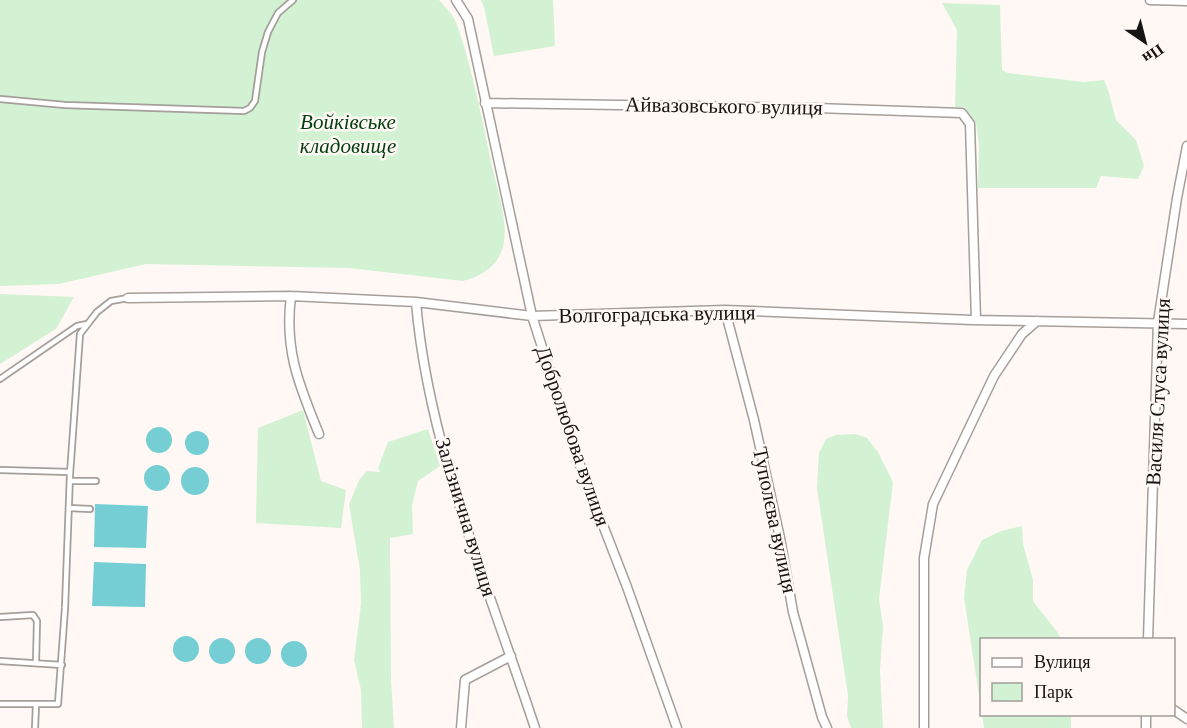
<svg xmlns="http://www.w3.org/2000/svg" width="1187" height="728" font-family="'Times New Roman',serif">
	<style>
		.green { fill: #d2f2d3 }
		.water { fill: #76ced5 }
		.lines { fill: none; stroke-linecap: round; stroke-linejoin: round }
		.lane-casing { stroke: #a59f9b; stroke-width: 8 }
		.street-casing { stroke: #a59f9b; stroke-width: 11 }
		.lane { stroke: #fff; stroke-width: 4.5 }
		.street { stroke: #fff; stroke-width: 8 }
		.labels { text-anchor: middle; stroke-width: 5; stroke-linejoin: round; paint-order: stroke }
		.street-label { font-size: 21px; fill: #171514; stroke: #fff8f4 }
		.park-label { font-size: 21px; font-style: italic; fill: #033e11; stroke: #fff8f4 }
	</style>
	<rect width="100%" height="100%" fill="#fff8f4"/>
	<path class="green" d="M0,0H439C445,7 452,13 456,22C473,69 482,121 493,170C498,194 509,222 503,247C497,268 481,276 463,281L349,268L146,264L59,284L0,286Z
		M481,0H553L555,46L494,56L484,7Z
		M942,3L1000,5L1002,70L1008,73L1084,82L1104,80L1109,93L1116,120L1136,140L1144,166L1138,179L1101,176L1096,188H978L979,144L976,123L965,107H955L957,30Z
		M0,294L74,297L56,329L0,364Z
		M303,410L321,481L346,490L341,528L256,523L258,428Z
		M428,429L440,466L418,481L412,505L413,534L390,538L391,679L394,728H362L361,690L354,660L361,604L360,570L349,505L359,480L367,471L380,472L378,468L388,442Z
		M855,434L867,438L878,452L893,482L879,599L883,626L880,670L883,728H851L847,716L848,696L817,488L819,453L826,439L836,435Z
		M1022,526L1023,544L1033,580V601L1058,633L1061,639L982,640V714L1071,715V728H984L964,598L967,570L982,540L1001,531Z"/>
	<path class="water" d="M146 440a13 13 0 1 1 26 0a13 13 0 1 1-26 0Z
		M185 443a12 12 0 1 1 24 0a12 12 0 1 1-24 0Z
		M144 478a13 13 0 1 1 26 0a13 13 0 1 1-26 0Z
		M181 481a14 14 0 1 1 28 0a14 14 0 1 1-28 0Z
		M95,504L148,506L146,548L94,547Z
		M94,562L146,564L145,607L92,606Z
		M173 649a13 13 0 1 1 26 0a13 13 0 1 1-26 0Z
		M245 651a13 13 0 1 1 26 0a13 13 0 1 1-26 0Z
		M209 651a13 13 0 1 1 26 0a13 13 0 1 1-26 0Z
		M281 654a13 13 0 1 1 26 0a13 13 0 1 1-26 0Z"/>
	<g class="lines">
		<g class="lane-casing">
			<path id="lane" d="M0,99L65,105L244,111L250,108L255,101L262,52L268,32L278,13L293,0
				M0,379L77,326L87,324
				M0,470L70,472
				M70,481H96
				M69,508L90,509
				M0,617L33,615L37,621L36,663
				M0,661L62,665
				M0,704H58L65,608L70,474L80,334L97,312L111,301L128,298
				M35,728L36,705"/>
		</g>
		<g class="street-casing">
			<path id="street" d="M456,0L468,19L532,316L582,471L627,587L677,728
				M1150,0L1187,1
				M485,103L816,108L962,113L970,124L976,320
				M291,296C284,350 299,385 319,434
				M128,298L291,296L416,302L532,316L725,310L972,320L1187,324
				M416,302C428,446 490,591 535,728
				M725,310L754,420L780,538L793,612L822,717L827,728
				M1148,640L1158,322L1177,198L1187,146
				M1174,710L1187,719
				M461,728L465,680L511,656
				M924,728V558L933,504L994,376L1022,334L1037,321
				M1146,728V714"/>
		</g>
		<use href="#lane" class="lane"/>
		<use href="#street" class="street"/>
	</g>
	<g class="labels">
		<g class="street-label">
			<text transform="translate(724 106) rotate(1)" y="7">Айвазовського вулиця</text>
			<text transform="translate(657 314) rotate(-1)" y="7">Волгоградська вулиця</text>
			<text transform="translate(1158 392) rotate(-87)" y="7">Василя Стуса вулиця</text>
			<text transform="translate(573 436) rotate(71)" y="7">Добролюбова вулиця</text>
			<text transform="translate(466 517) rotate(73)" y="7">Залізнична вулиця</text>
			<text transform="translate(775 520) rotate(78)" y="7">Туполєва вулиця</text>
		</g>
		<g class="park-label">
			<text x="348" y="129">Войківське<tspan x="348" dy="24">кладовище</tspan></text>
		</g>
	</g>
	<rect x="980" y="638" width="195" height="78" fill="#fff8f4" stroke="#a29d9a" stroke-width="1.5"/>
	<rect x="992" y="658" width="30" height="9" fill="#ffffff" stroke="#a29d9a" stroke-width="1.5"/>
	<text x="1034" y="668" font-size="18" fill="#171514">Вулиця</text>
	<rect x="992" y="683" width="30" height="18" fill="#d2f2d3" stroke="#a29d9a" stroke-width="1.5"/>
	<text x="1034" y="698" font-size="18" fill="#171514">Парк</text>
	<g transform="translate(1145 42) rotate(145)" stroke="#fff8f4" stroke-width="4.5" paint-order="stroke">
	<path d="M0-4.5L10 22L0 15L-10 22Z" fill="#171514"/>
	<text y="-9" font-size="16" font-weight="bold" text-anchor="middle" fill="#171514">Пн</text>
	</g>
</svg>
